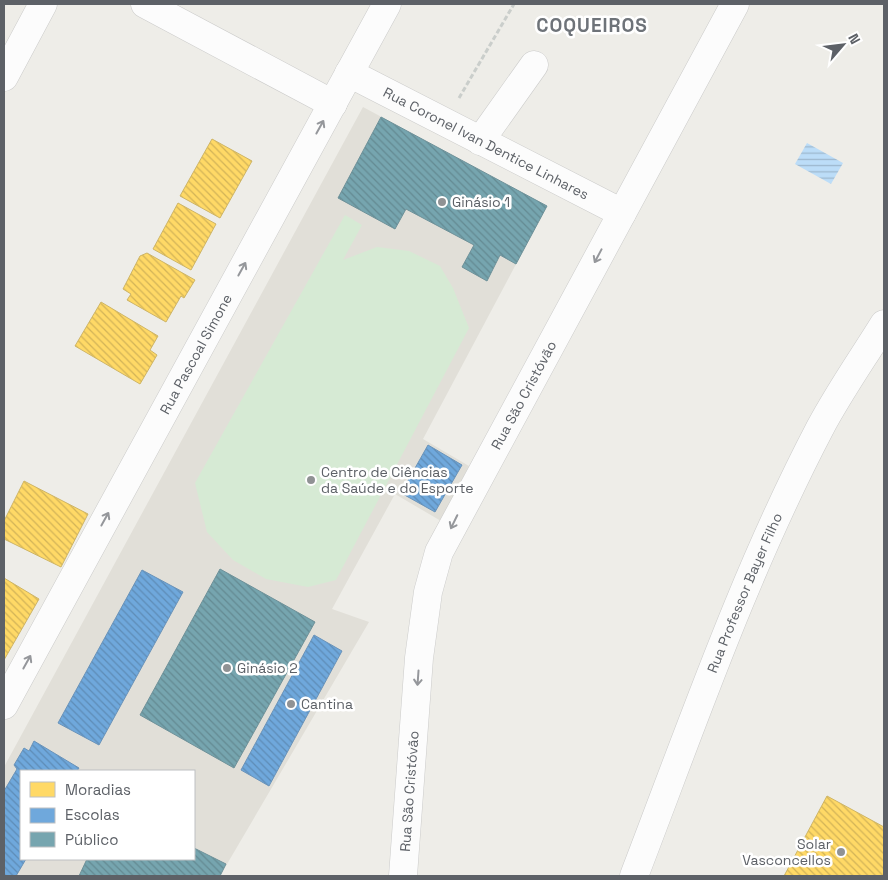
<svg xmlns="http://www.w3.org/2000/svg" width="888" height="880" font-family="'Space Grotesk',sans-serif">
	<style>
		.education { fill: #e1dfd8; fill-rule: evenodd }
		.grass { fill: #d6ead4 }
		.water { fill: url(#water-rules) }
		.homes { fill: url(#homes-back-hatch); stroke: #ceb566 }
		.schools { fill: url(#schools-back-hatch); stroke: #6a93b9 }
		.public { fill: url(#public-back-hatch); stroke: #6e9199 }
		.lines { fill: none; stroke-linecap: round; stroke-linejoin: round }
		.minor-casing { stroke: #cbcbca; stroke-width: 29 }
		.path { stroke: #cacecb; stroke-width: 3; stroke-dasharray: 5 2.5; stroke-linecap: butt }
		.minor { stroke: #fcfcfc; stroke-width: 28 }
		.oneway { stroke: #95979b }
		.poi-dot { fill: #909294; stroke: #fff; stroke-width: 2 }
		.labels { text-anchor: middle; stroke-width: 5; stroke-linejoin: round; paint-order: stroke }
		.street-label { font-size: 14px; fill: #5d6167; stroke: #fff }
		.poi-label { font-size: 14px; fill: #5d6167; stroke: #fff; text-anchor: start }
		.district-label { font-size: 19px; font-weight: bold; letter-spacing: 1px; fill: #6e7379; stroke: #fff }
	</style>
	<defs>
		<pattern id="water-rules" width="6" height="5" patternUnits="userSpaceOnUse" patternTransform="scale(1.25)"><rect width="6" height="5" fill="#bcddf8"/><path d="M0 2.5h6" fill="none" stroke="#9cb7cd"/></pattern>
		<pattern id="homes-back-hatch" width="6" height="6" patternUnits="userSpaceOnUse" patternTransform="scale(1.25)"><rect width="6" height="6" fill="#ffd966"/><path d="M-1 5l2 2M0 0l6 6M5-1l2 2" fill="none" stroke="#d2b358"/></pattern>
		<pattern id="schools-back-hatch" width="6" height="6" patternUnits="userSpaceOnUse" patternTransform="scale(1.25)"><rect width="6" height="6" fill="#6fa8dc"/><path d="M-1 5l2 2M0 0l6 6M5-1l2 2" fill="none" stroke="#5e8cb6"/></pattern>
		<pattern id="public-back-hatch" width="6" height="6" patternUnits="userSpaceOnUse" patternTransform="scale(1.25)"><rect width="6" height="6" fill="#76a5af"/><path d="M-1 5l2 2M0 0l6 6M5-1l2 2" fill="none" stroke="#648a92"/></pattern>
	</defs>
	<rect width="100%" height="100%" fill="#eeede8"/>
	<path class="education" d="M363,107L547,206L423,439L469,466L441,521L395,494L332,609L369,622L220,876H4V767ZM21,771H194V859H21Z"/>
	<path class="grass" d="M345,215L362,225L343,260L377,247L409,251L440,266L453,288L469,328L336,580L308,587L266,579L233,560L207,532L195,483Z"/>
	<path class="water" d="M807,143L843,163L831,184L795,164Z"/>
	<path class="homes" d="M212,139L252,161L220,218L180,196Z
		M178,203L216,224L191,270L153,249Z
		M147,253L195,280L184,298L181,296L166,322L127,300L131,294L123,289L140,256Z
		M101,302L158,336L150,350L157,355L140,384L75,346Z
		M24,481L88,514L61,567L4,539V521Z
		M4,578L39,599L4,660Z
		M827,796L884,827V876H784Z"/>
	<path class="schools" d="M428,445L462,465L435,512L401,493Z
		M142,570L183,592L99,745L58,723Z
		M314,635L342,651L269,786L241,770Z
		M34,741L79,768L77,771H21V859H26L16,876H4V791L17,769L14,765L24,748L29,751Z"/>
	<path class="public" d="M381,117L547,206L516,264L500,255L487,281L462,267L474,245L406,209L395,229L338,198Z
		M220,569L315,622L234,768L140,715Z
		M194,848L226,864L220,876H79L87,859H194Z"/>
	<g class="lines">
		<g class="minor-casing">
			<g id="minor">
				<path d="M145,4L333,104"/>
				<path id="s1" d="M349,73L622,213"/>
				<path d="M4,77L43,4"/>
				<path d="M480,141L534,65"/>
				<path id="s2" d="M4,705L387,4"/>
				<path id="s3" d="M403,876L419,658L428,592L439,552L735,4"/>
				<path id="s4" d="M634,876C692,725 745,571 820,428C839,392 863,358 884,324"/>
			</g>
		</g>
		<path class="path" d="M459,98L514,4"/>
		<use href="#minor" class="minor"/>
	</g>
	<defs><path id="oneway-shaft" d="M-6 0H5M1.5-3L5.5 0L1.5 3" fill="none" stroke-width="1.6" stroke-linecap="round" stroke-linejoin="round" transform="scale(1.25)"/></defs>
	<g class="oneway">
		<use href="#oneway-shaft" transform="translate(320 127) rotate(-61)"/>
		<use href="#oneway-shaft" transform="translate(598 256) rotate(118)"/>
		<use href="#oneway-shaft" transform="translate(242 269) rotate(-61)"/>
		<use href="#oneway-shaft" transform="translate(105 519) rotate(-61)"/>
		<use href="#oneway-shaft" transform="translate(454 522) rotate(116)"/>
		<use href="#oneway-shaft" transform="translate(27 662) rotate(-61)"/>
		<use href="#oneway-shaft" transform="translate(418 678) rotate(94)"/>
	</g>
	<g class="poi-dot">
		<circle cx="442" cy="202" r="5"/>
		<circle cx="311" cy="480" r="5"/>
		<circle cx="227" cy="668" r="5"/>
		<circle cx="291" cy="704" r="5"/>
		<circle cx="841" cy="852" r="5"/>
	</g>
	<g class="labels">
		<g class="street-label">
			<text dy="5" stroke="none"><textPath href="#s1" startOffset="154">Rua Coronel Ivan Dentice Linhares</textPath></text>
			<text dy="5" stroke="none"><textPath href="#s2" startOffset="400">Rua Pascoal Simone</textPath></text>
			<text dy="5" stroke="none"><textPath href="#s3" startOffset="505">Rua São Cristóvão</textPath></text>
			<text dy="5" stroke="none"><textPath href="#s4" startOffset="304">Rua Professor Bayer Filho</textPath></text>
			<text dy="5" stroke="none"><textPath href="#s3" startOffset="85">Rua São Cristóvão</textPath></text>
		</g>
		<g class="poi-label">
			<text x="452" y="207">Ginásio 1</text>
			<text x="321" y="477">Centro de Ciências<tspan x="321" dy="16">da Saúde e do Esporte</tspan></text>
			<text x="237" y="673">Ginásio 2</text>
			<text x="301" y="709">Cantina</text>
			<text x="831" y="849" text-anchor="end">Solar<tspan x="831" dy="16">Vasconcellos</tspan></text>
		</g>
		<g class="district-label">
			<text x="592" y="32">COQUEIROS</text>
		</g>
	</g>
	<rect width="888" height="880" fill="none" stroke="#5d6167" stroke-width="10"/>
	<rect x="20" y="770" width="175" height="90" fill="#ffffff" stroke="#bec0c2"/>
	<rect x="30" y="782" width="25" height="15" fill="#ffd966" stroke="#bec0c2"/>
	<text x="65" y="795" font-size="15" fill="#5d6167">Moradias</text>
	<rect x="30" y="808" width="25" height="15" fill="#6fa8dc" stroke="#bec0c2"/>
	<text x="65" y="820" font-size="15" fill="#5d6167">Escolas</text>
	<rect x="30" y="832" width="25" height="15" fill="#76a5af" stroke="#bec0c2"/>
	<text x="65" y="845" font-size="15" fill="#5d6167">Público</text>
	<g transform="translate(843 45) rotate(62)" stroke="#ffffff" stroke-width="4" paint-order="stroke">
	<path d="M0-4L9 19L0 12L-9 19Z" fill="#5d6167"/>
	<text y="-8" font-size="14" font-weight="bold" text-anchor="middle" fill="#5d6167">N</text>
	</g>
</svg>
